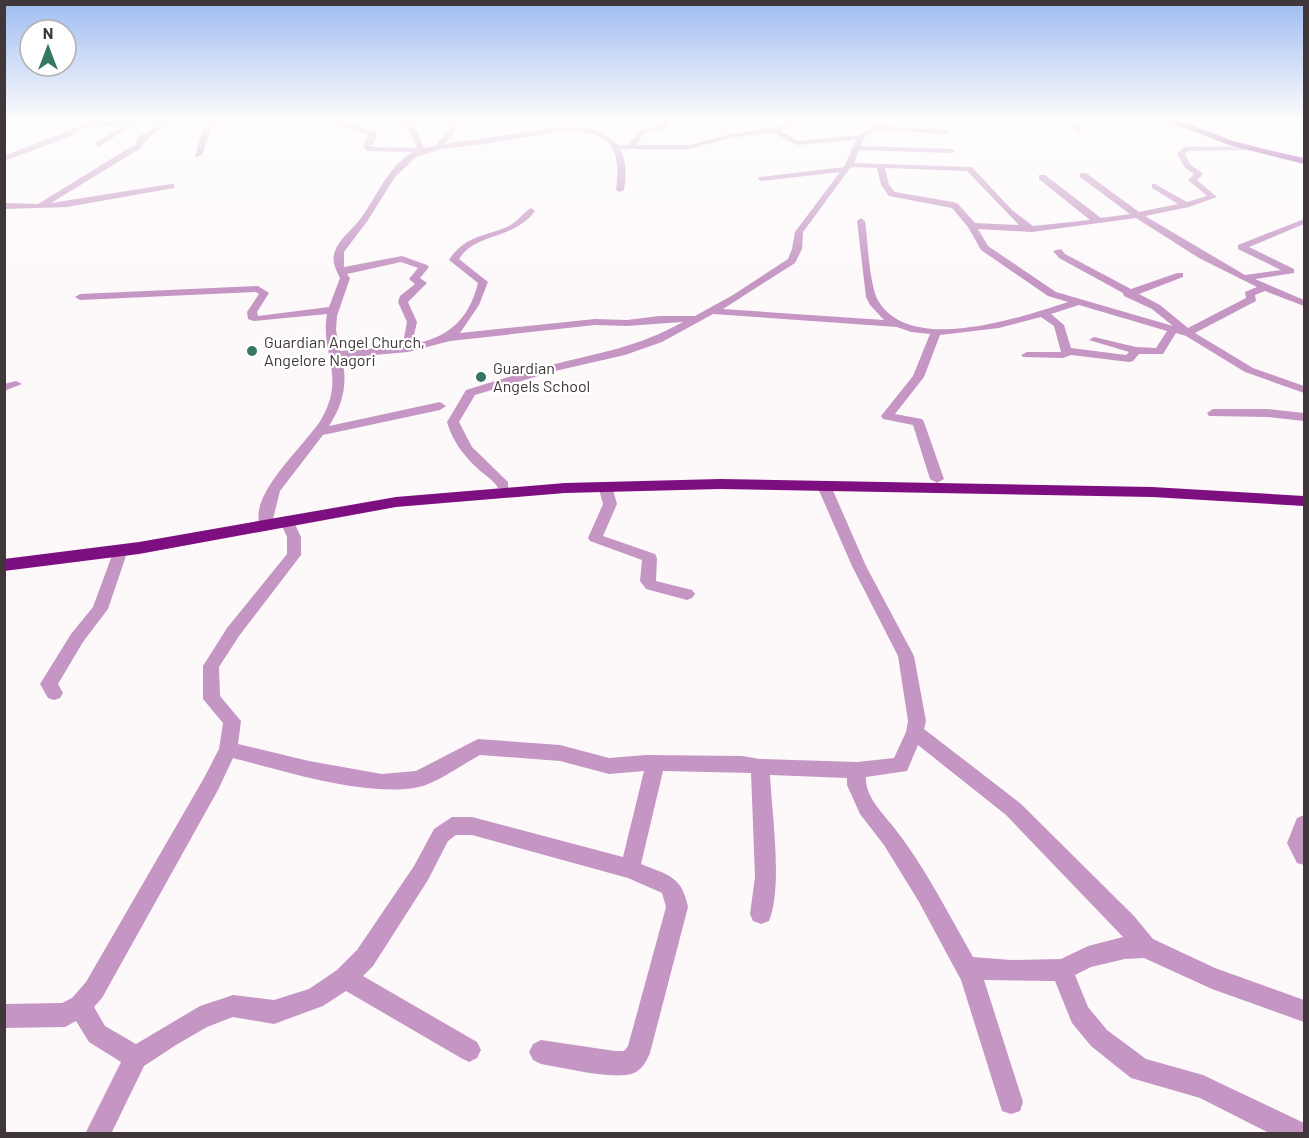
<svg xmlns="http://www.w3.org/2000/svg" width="1309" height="1138" font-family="Barlow,sans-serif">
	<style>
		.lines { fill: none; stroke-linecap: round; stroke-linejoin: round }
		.street { fill: #c596c4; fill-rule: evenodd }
		.highway { fill: #7d0f80; fill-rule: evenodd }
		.poi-dot { fill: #367664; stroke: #fff; stroke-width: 2 }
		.labels { text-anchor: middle; stroke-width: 4.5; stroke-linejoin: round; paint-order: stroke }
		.far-poi-label { font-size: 16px; fill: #3f3739; stroke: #fff; text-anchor: start }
	</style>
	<rect width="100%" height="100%" fill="#fdf9fa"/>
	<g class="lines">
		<path class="street" d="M139,119H183C170,124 148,134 141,148L51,203L171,184H174V188L67,207L4,209V203L38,204L129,148L135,145L138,137L165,122L135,124L98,147L95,143L125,125L86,127L69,137L4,161V156L63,133L82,124Z
			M211,119H218L209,135L202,155L195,157L201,135Z
			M319,119H331L374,131L377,135L372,147L417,148L410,133L396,119H404L417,132L424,148L435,146L451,128L446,119H453L458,128L444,144L561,127H581L602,132L618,145H629L640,130L661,125L664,119L671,120L665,128L644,133L636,145H689L730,134L780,127L785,125L786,119H792L791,126L781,131L798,141L859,135L872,127L876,119H883L879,126L945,130L949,132L945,134L876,130L864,138L861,146L952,149L956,151L952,153L859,150L854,163L972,167L1012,210L1033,226L1090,220L1039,179V175H1045L1101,218L1130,214L1080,177V173H1086L1139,212L1178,204L1152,188V184H1155L1187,202L1207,196L1188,180L1194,174L1185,168L1177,154L1184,147L1255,146L1252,150L1189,151L1185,154L1191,165L1203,174L1197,180L1217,197L1189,207L1145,216L1245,275L1281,270L1238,249V245L1304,219V224L1249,247L1294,269V273L1255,279L1304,300V306L1265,291L1255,295L1256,301L1195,333L1253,368L1304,386V393L1245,372L1186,336L1176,333L1163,354H1139L1133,361L1129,362L1071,355L1063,358L1023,357L1021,355L1027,352H1061L1054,326L1041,317L999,328L940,335L924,377L895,414L922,419L924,422L944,479L937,483L930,479L913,425L883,419L881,416L913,376L930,334L911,332L897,327L713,314L662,342L625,355L555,371L475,395L459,422L472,447L508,482V488H498C493,479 484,475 477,468C463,455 452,440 447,422L466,390C494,382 522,372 551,365C601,352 636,348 683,322L627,326L595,325L450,341L408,352L342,358C348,383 343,405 329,426L440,402L446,406L440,410L323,435L280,491L271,527H261C245,496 308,443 322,418C346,375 320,354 327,314L253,321L248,319L247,312L259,294L256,292L80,300L75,297L80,294L258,286L269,293L257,312L258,316L329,307L340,278C336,270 331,261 335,251C339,239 354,228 361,218C377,196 388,166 413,152L367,151L363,146L368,135ZM561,131C608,131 622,142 616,190L620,192L624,190C626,175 627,163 620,149H689L730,138L772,132L797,145L856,140L844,167L759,177L758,179L762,181L840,172L795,232L792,249L788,259L733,295L695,316H659L627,320L595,319L460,333L479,305L488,282L459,259C476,232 514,240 535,211L531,208C523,213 518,221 509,226C485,237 465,235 449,260L478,283C469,319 449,338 412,344L417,322L408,302L427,283L420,278L429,267L427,265L402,256L344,267V252L368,220L395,177L416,157L440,149L485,144ZM851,167L877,168L881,185L889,196L952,208L968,227L981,250L1048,296L1068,302C1022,317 912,355 879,302C869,287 868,240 865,221L861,218L857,221L866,297L870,305L884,320L723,309L795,263L802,249L803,232ZM885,168L967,171L1019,225L975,223L958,204L953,202L895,192L889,185ZM1136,218L1199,258L1257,287L1245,292L1246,298L1188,328L1160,305L1139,294L1183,277V273H1177L1131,289L1065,254L1061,249L1053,251L1059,258L1123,293L1124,296L1152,309L1173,326L1056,292L988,246L978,229L1032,232ZM401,262L418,268L409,279L415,284L400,296L398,302L407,322L403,343L405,346L340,351L336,330L337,316L350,278L347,274ZM1079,305L1167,331L1156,348L1136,347L1094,337L1089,340L1129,352L1126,355L1071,348L1064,325L1051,314Z
			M986,119H1004L988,123L985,121Z
			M1074,119H1080V132L1074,131Z
			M1298,119H1304V122L1299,120Z
			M16,381L22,384L4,391V384Z
			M1213,409H1267L1304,413V421L1267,417L1209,416L1207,413Z
			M605,482L612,486L617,504L603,536L655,554L657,558L656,581L692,590L695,594L692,598L687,600L646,589L640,581L642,560L590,541L588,538L603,504L598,486Z
			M824,482L831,486L866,566L914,656L926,721L924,729L1020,803L1134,916L1153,939L1215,968L1304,1000V1022L1212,989L1144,958L1125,959L1091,967L1075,975L1088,1007L1107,1030L1146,1059L1203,1075L1304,1123V1134H1271L1200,1098L1131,1078L1091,1046L1072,1023L1055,981L984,980L1023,1102L1020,1111L1011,1114L1002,1111L961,980L919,902L884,845L860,814L847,785V778L770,775C772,814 783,887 769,921L761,924L753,921L750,914L755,877L751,773L663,771L641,864C668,875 682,876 688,907L650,1053C647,1060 643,1068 636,1072C620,1082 561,1067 541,1064L533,1060L529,1052L533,1044L541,1040L615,1051H624L628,1046L666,907L662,893L628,878L472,835H456L448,841L428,880L373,966L363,976L477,1042L481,1050L477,1058L469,1062L461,1058L346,991L323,1006L274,1024L233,1017L207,1027L176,1045L144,1066L111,1134H85L121,1062L89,1042L76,1021L65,1027L4,1028V1004L62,1003L72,998L86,982L204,778L219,749L223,723L203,699V666L227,628L287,554V537L280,521L282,518L287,516L292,518L301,537V555L239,636L219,667L220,696L241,721L238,744L309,761L382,774L416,771L478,739L560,745L609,758L646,755L742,756L760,759L857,762L894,758L906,732L908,721L898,656L852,566L817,486ZM918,745L1006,815L1123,937L1088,946L1061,959L1011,960L973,957C948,913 924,865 892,825C881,811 865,796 866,777L907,771ZM480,755L560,761L609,774L644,771L623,857L472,817H452L434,829L414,866L357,950L337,970L309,989L274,1000L233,995L200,1006L136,1044L105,1026L94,1007L102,998L218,790L233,758C284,771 368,798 419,787C437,783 463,764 480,755Z
			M121,545L128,550L108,609L83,642L58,684L63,693L60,698L54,700L48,698L40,684L71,634L93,607L114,550Z
			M1304,815V865L1297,863L1287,843L1297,818Z"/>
		<path class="highway" d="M1161,119C1189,119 1210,134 1237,142C1259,148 1282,153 1304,158V164L1229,145Z
			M720,479L1152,487L1304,496V506L1152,497L720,489L565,493L396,507L139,554L4,571V559L139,542L396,497L565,483Z"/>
	</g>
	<linearGradient id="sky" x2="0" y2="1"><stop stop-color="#9ebcf0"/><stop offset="0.43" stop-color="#fefcfd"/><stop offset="1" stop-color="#fefcfd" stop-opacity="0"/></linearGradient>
	<rect width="1309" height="279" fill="url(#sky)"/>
	<g class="poi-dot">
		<circle cx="252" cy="351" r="6"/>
		<circle cx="481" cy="377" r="6"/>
	</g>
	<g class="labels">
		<g class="far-poi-label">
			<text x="264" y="348">Guardian Angel Church,<tspan x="264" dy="18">Angelore Nagori</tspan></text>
			<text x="493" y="374">Guardian<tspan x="493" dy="18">Angels School</tspan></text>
		</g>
	</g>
	<rect width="1309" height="1138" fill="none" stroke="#3f3739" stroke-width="12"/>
	<g transform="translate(48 48)"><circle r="28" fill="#ffffff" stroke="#b2afb0" stroke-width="1.5"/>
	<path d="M0-4.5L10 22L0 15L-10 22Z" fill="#367664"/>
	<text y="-9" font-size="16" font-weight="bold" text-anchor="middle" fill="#3f3739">N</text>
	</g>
</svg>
